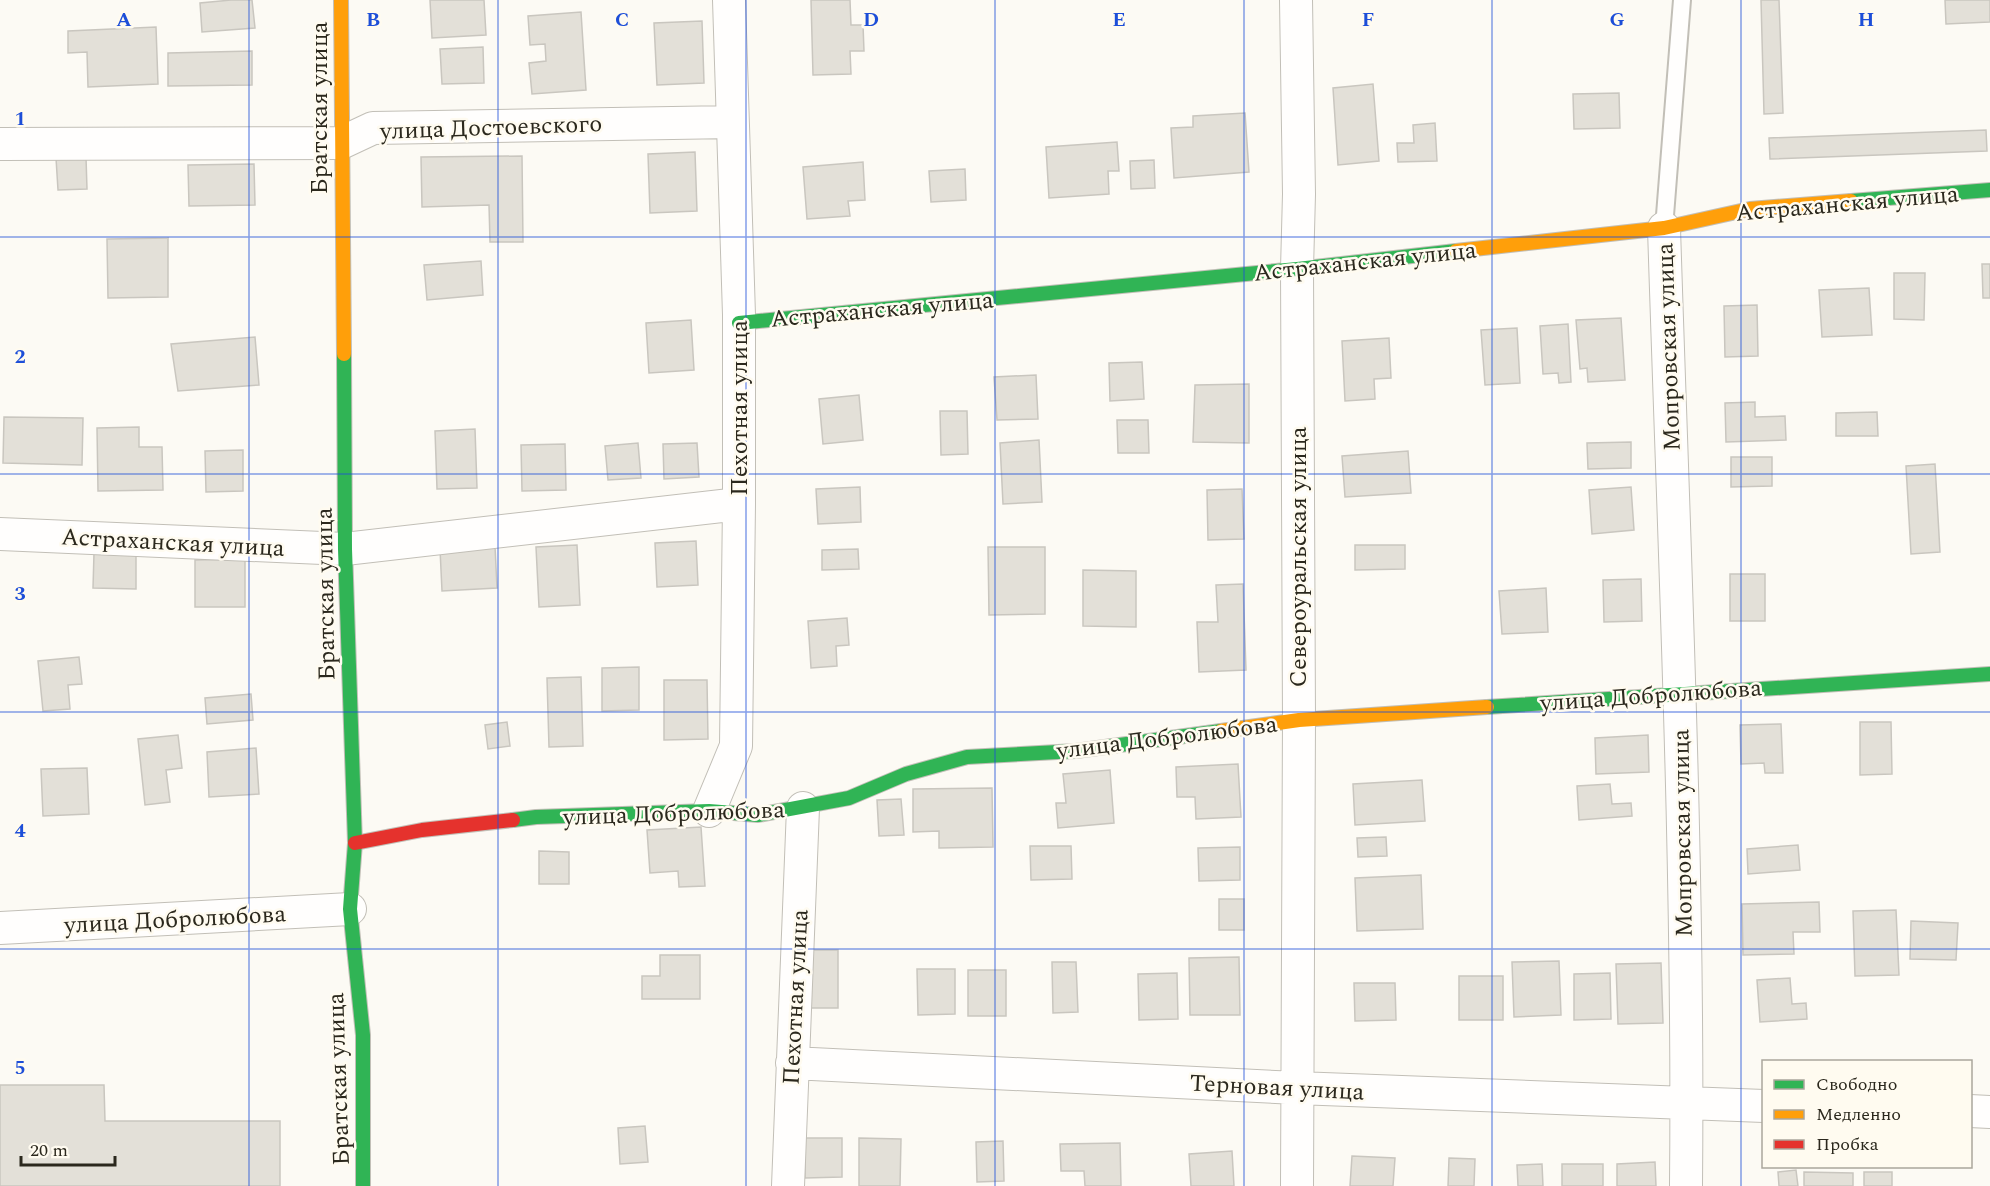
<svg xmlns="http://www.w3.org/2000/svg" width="1990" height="1186" font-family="Spectral,serif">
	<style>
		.building { fill: #e3e0d8; stroke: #c9c6bf; stroke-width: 1.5 }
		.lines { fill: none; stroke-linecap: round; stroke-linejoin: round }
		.lane-casing { stroke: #c2bfb7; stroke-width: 20 }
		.street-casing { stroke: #c2bfb7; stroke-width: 34 }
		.fast-casing { stroke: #c2bfb7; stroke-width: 16 }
		.slow-casing { stroke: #c2bfb7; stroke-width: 16 }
		.jam-casing { stroke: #c2bfb7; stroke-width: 16 }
		.lane { stroke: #fffefd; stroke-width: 16 }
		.street { stroke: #fffefd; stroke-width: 32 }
		.fast { stroke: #30b455; stroke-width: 14 }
		.slow { stroke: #ff9f0a; stroke-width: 14 }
		.jam { stroke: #e5322d; stroke-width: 14 }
		.grid { fill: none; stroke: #1d4ed8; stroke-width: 1.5; stroke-opacity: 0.55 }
		.labels { text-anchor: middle; stroke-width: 5; stroke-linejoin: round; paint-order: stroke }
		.street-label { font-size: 24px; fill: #2b281d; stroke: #fffbf0 }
		.grid-label { font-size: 20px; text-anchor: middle; font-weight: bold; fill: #1d4ed8; stroke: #fffbf0; stroke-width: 5; stroke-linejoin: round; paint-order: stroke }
	</style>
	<rect width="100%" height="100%" fill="#fcfaf4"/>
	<path class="building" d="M231,0H252L255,28L202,32L200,3Z
		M430,0H484L486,35L432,38Z
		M811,0H850L851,25H863L864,51H850L851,74L813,75Z
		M1761,0H1779L1783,113L1764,114Z
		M1945,0H1990V22L1946,24Z
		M581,12L586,90L532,94L529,63L546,61L545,44L530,45L528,16Z
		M702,21L704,83L657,85L654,23Z
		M156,27L158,84L88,87L87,52L68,53V31Z
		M483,47L484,83L442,84L440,49Z
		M252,51V85L168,86V53Z
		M1373,84L1379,161L1338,165L1333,88Z
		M1619,93L1620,128L1574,129L1573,94Z
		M1245,113L1249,172L1174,178L1171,128L1193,127V116Z
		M1435,123L1437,161L1398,162L1397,143H1414L1413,125Z
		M1986,130L1987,151L1770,159L1769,138Z
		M1117,142L1119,171H1108L1109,194L1049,198L1046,147Z
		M695,152L697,211L650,213L648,154Z
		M522,156L523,242H490L489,205L422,207L421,157Z
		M86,157L87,189L58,190L56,158Z
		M1154,160L1155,188L1131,189L1130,161Z
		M863,162L865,200L848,201L850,216L807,219L803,167Z
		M254,164L255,205L189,206L188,165Z
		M965,169L966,200L931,202L929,171Z
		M168,238V297L108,298L107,239L169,238Z
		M481,261L483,295L427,300L424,265Z
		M1982,264H1990V298H1983Z
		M1894,273H1925L1924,320L1894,319Z
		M1869,288L1872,335L1822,337L1819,290Z
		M1757,305L1758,356L1725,357L1724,306Z
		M1621,318L1625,380L1588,382L1587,368L1580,369L1576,320Z
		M691,320L694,370L649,373L646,323Z
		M1568,324L1571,382L1559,383L1558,373L1543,374L1540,326Z
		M1517,328L1520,383L1485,385L1481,330Z
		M255,337L259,385L178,391L171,344Z
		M1389,338L1391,378L1374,379L1375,399L1345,401L1342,341Z
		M1142,362L1144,399L1110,401L1109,363Z
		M1036,375L1038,419L997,420L994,377Z
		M1249,384V443L1193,442L1195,385Z
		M859,395L863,440L823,444L819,399Z
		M1755,402V417L1785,416L1786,440L1726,442L1725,403Z
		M940,411H967L968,454L941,455Z
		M1877,412L1878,436H1836V413Z
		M4,417L83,418L82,465L3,463Z
		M1117,420H1148L1149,453H1118Z
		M139,427V447H162L163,490L98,491L97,428Z
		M475,429L477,488L437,489L435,431Z
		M1039,440L1042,502L1003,504L1000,443Z
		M1631,442V468L1588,469L1587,443Z
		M638,443L641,478L608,480L605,446Z
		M697,443L699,477L664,479L663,444Z
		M565,444L566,490L522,491L521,445Z
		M243,450V491L206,492L205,451Z
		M1408,451L1411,493L1345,497L1342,456Z
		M1731,457H1772V486L1731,487Z
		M1935,464L1940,552L1911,554L1906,466Z
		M860,487L861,522L818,524L816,489Z
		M1631,487L1634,530L1592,534L1589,490Z
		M1242,489L1244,539L1208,540L1207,490Z
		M696,541L698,585L657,587L655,543Z
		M577,545L580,605L539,607L536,547Z
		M1355,545H1405V569L1355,570Z
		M495,546L497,588L442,591L440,549Z
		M988,547H1045V614L989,615Z
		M858,549L859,569L822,570V550Z
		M94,553H136V589L93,588Z
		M245,559V607H195V560Z
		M1083,570L1136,571V627L1083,626Z
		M1730,574H1765V621H1730Z
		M1641,579L1642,621L1604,622L1603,580Z
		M1243,584L1246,670L1199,672L1197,622H1218L1216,585Z
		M1546,588L1548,632L1502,634L1499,591Z
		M847,618L849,645L836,646L837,666L811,668L808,621Z
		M79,657L82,684L68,685L70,709L43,711L38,661Z
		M639,667V710L602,711V668Z
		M581,677L583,746L549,747L547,678Z
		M664,680H707L708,739L664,740Z
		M251,694L253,720L207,724L205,698Z
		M507,722L510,746L488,749L485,725Z
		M1860,722H1891L1892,774L1860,775Z
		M1781,724L1783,773H1765L1764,763L1741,764L1740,725Z
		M178,735L182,768L166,770L170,802L145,805L138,739Z
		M1648,735L1649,772L1596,774L1595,738Z
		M256,748L259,794L209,797L207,752Z
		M1238,764L1241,817L1196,819L1195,797H1177L1176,767Z
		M87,768L89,814L43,816L41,769Z
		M1110,770L1114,823L1058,828L1056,803H1066L1063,774Z
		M1422,780L1425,821L1355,825L1353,784Z
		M1610,784L1612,804L1631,803L1632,816L1579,820L1577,786Z
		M992,788L993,847L939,848V831L913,832V789Z
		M901,799L904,835L879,836L877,800Z
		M701,827L705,886L679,887L678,871L650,873L647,830Z
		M1386,837L1387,856L1358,857L1357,838Z
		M1798,845L1800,870L1748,874L1747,849Z
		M1030,846H1071L1072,879L1031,880Z
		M1240,847V880L1199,881L1198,848Z
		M539,851L569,852V884H539Z
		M1421,875L1423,929L1357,931L1355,878Z
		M1219,899H1244V930H1219Z
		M1819,902L1820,932H1793L1794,954L1743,955L1742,904Z
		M1896,910L1899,975L1855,976L1853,911Z
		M1911,921L1958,923L1956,960L1910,959Z
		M808,950H838V1008H808Z
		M660,955H700V999H642V976H660Z
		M1239,957L1240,1015H1190L1189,958Z
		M1559,961L1561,1015L1514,1017L1512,962Z
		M1052,962H1076L1078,1012L1053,1013Z
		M1661,963L1663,1023L1618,1024L1616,964Z
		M917,969H955V1014L918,1015Z
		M968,970H1006V1016H968Z
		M1177,973L1178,1019L1139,1020L1138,974Z
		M1610,973L1611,1019L1574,1020V974Z
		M1459,976H1503V1020H1459Z
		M1790,978L1792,1004L1806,1003L1807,1019L1760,1022L1757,980Z
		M1354,983H1395L1396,1020L1355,1021Z
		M0,1085H104L105,1121H280V1186H0Z
		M645,1126L648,1162L620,1164L618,1128Z
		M805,1138H842V1177L805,1178Z
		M859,1138L901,1139L900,1186H859Z
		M1003,1141L1004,1181L977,1182L976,1142Z
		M1120,1143L1121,1186H1085L1084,1171H1061L1060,1144Z
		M1232,1151L1234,1186H1191L1189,1154Z
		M1352,1156L1395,1158L1393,1186H1350Z
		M1449,1158L1475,1159L1474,1186H1448Z
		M1655,1162L1656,1186H1617V1164Z
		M1542,1164L1543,1186H1518L1517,1165Z
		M1562,1164H1603V1186H1562Z
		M1796,1170L1798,1186H1779L1778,1172Z
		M1804,1172L1853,1173V1186H1804Z
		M1864,1172H1892V1186H1864Z"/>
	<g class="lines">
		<g class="lane-casing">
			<path id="lane" d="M1664,228L1682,0"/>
		</g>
		<g class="street-casing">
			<path id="street" d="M1296,0L1299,194L1297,269L1299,720L1297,1186
				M0,144L341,143L373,128L732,122
				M1664,228C1674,547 1689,867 1686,1186
				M0,534L345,549L739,504
				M709,811L736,746L739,504V315L729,0
				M0,928L350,909
				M792,1063L1297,1088L1764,1106
				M1970,1111L1990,1112
				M788,1186L803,808"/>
		</g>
		<g class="fast-casing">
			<path id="fast" d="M1851,201L1990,190
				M739,323L1297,269L1456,251
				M344,354L345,549L355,843L350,909L363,1035V1186
				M1487,707L1990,674
				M513,820L536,817L709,811L758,815L849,798L906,774L967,757L1076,751L1221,731"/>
		</g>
		<g class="slow-casing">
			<path id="slow" d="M341,0L344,354
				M1456,251L1664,228L1750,209L1851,201
				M1221,731L1299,720L1487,707"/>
		</g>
		<g class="jam-casing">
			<path id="jam" d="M355,843L422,830L513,820"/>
		</g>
		<use href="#lane" class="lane"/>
		<use href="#street" class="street"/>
		<use href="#fast" class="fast"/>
		<use href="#slow" class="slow"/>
		<use href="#jam" class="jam"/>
	</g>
	<path class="grid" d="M249,0V1186M498,0V1186M746,0V1186M995,0V1186M1244,0V1186M1492,0V1186M1741,0V1186M0,237H1990M0,474H1990M0,712H1990M0,949H1990"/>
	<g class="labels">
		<g class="street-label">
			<text transform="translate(319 108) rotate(-90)" y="8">Братская улица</text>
			<text transform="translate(491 127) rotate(-2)" y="8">улица Достоевского</text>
			<text transform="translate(1847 203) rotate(-5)" y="8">Астраханская улица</text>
			<text transform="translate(1365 261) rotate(-6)" y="8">Астраханская улица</text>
			<text transform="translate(882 309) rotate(-5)" y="8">Астраханская улица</text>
			<text transform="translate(1668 347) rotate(-92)" y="8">Мопровская улица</text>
			<text transform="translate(739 408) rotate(-90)" y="8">Пехотная улица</text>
			<text transform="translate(173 542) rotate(3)" y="8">Астраханская улица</text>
			<text transform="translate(1298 557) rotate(-90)" y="8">Североуральская улица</text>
			<text transform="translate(325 594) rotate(-91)" y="8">Братская улица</text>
			<text transform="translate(1651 695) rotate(-4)" y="8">улица Добролюбова</text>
			<text transform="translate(1167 737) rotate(-7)" y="8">улица Добролюбова</text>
			<text transform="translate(674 813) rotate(-2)" y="8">улица Добролюбова</text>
			<text transform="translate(1682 833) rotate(-91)" y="8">Мопровская улица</text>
			<text transform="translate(175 919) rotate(-3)" y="8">улица Добролюбова</text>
			<text transform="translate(795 997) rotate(-87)" y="8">Пехотная улица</text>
			<text transform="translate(338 1079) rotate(-92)" y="8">Братская улица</text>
			<text transform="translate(1277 1087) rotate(3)" y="8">Терновая улица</text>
		</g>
	</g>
	<g class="grid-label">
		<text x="124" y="26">A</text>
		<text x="373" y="26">B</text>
		<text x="622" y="26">C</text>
		<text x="871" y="26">D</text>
		<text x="1119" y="26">E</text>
		<text x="1368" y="26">F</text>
		<text x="1617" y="26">G</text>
		<text x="1866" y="26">H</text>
		<text x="20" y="125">1</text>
		<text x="20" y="363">2</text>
		<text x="20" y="600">3</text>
		<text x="20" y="837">4</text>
		<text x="20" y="1074">5</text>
	</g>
	<rect x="1762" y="1060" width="210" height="108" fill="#fffbf0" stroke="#aaa79c" stroke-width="1.5"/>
	<rect x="1774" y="1080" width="30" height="9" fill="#30b455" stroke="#aaa79c" stroke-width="1.5"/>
	<text x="1816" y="1090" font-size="18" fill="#2b281d">Свободно</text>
	<rect x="1774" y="1110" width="30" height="9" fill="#ff9f0a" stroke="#aaa79c" stroke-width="1.5"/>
	<text x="1816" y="1120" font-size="18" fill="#2b281d">Медленно</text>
	<rect x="1774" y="1140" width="30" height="9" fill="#e5322d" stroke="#aaa79c" stroke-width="1.5"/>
	<text x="1816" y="1150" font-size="18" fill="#2b281d">Пробка</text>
	<path d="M21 1156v9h94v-9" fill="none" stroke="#2b281d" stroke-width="3"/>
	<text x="30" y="1156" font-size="18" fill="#2b281d" stroke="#fffbf0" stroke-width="4.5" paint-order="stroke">20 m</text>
</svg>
